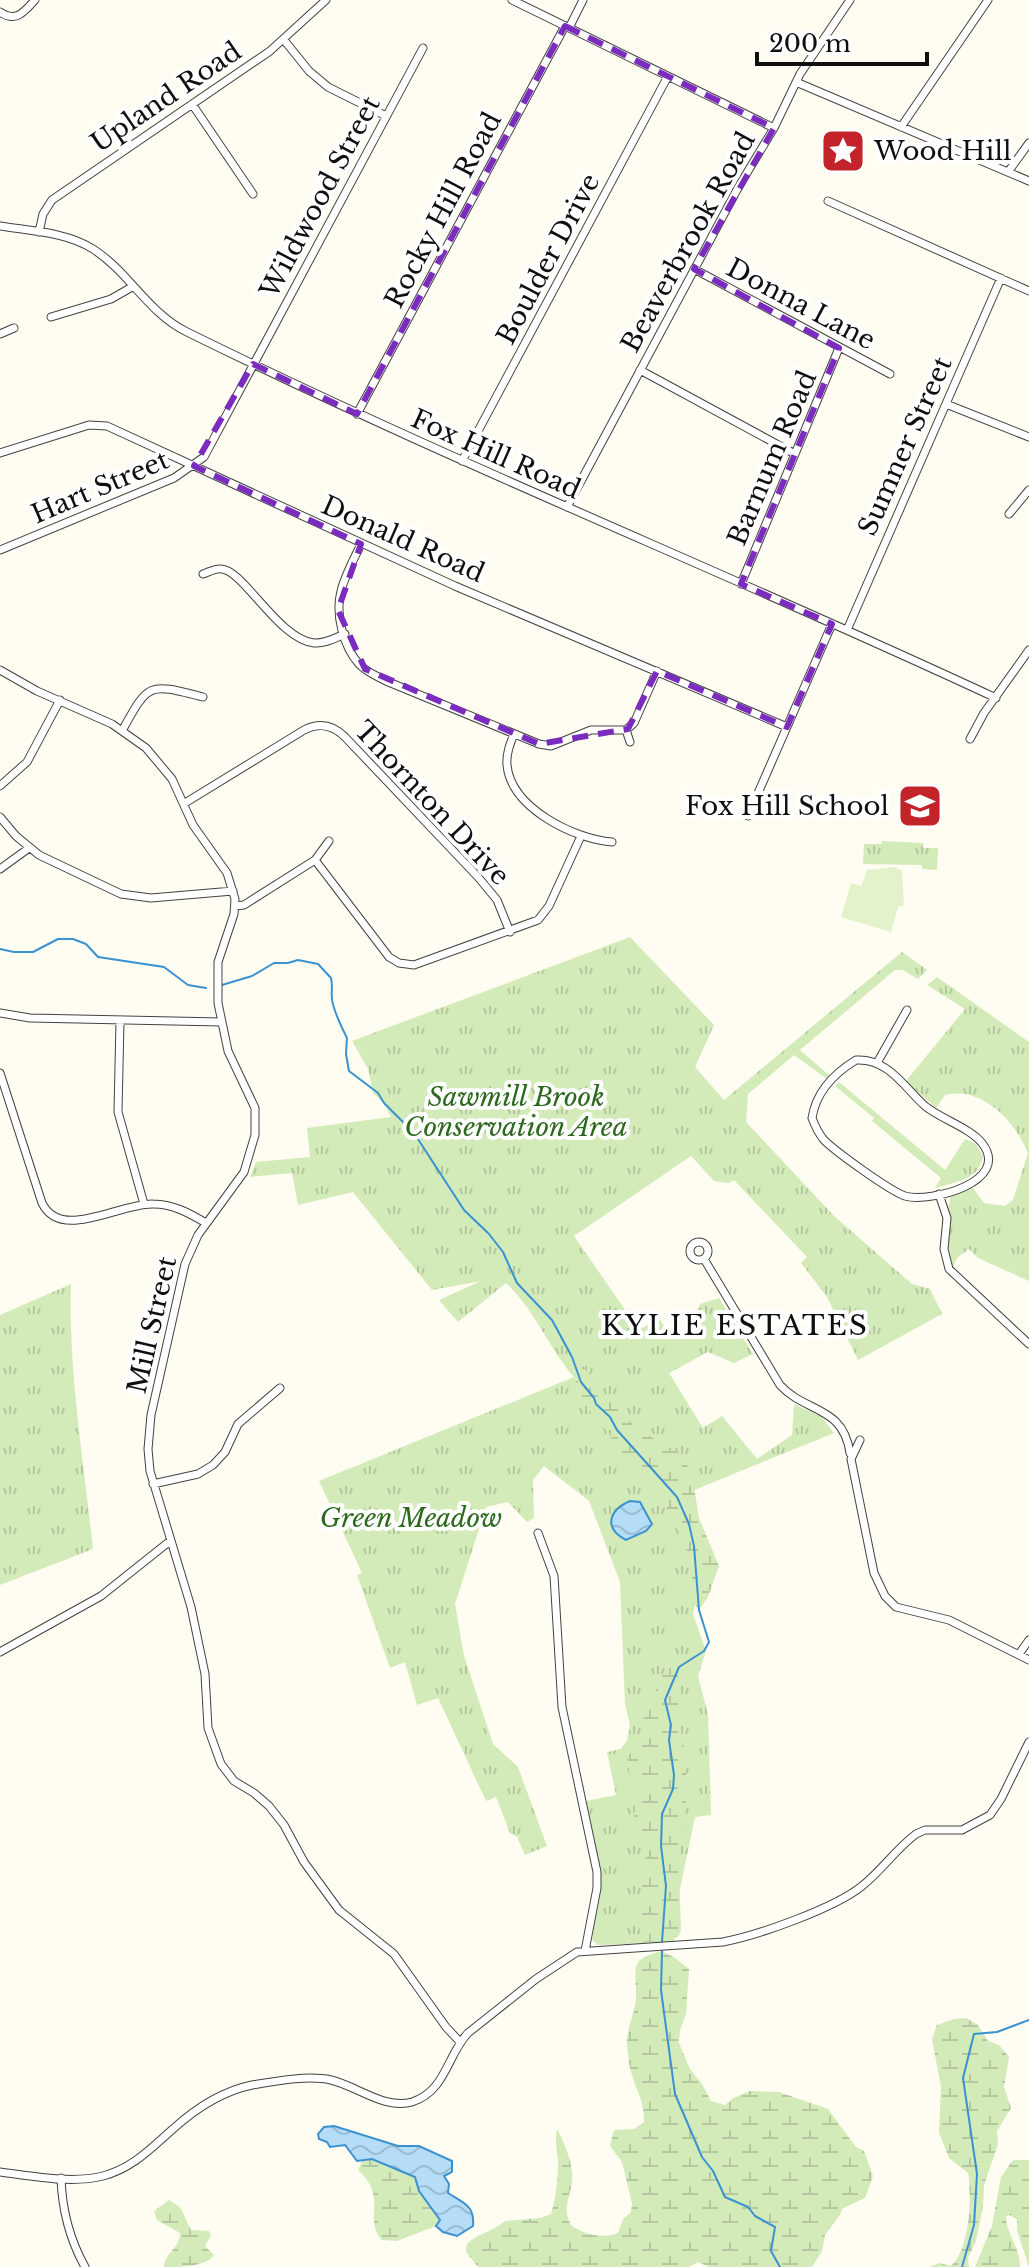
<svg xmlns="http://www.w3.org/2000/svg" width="1029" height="2267" font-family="'Libre Baskerville',serif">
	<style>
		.grass { fill: url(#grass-tufts) }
		.wetland { fill: url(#wetland-marsh) }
		.pitch { fill: #e4f2cb }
		.water { fill: url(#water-waves); stroke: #3a92d0; stroke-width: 2 }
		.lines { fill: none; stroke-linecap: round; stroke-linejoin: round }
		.stream { stroke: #3a92d0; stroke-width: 2 }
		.minor-casing { stroke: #424242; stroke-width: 9 }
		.minor { stroke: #fff; stroke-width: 7 }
		.marked { fill: none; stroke: #7b2cbf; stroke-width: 6; stroke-dasharray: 16 10; stroke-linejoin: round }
		.labels { text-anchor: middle; stroke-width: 8; stroke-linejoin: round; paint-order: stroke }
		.street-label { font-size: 26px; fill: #0f0f0f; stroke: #fff }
		.poi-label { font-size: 26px; fill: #0f0f0f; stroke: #fff; text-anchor: start }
		.park-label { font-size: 26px; font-style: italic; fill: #2c691d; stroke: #fff }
		.neighbourhood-label { font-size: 28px; letter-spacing: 2px; fill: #0f0f0f; stroke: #fff }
	</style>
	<defs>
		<pattern id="grass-tufts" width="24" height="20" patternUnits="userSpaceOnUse" patternTransform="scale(2)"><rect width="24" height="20" fill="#d2ebb9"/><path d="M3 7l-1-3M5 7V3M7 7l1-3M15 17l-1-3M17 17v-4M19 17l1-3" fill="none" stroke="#b3c89e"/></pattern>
		<pattern id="wetland-marsh" width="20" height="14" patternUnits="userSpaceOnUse" patternTransform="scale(2)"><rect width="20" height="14" fill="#d2ebb9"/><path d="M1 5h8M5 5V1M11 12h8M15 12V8" fill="none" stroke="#b3c89e"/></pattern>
		<pattern id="water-waves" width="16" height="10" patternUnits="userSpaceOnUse" patternTransform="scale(2)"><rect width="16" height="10" fill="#b5ddf7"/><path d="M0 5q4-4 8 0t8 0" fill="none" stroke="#9abcd3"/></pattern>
	</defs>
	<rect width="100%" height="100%" fill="#fffcf1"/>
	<path class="grass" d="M882,841L923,843V848H938L937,870L922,869V865L863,864L864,844H881Z
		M630,937L714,1025L695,1067L724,1100L902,952L927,970L918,979L903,970H895L800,1050L830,1076L827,1079L794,1055L748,1094L746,1122L834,1216L912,1284L930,1289L942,1314L858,1360L827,1297L801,1263L807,1257L734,1180L729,1183L714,1181L691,1156L574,1236L639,1330L659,1318L672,1338L688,1329L700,1304L719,1298L753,1354L734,1363L708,1352L669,1373L703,1428L722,1416L757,1459L792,1435L794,1404L822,1417L834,1433L677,1497L697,1560V1597L693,1614L706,1651L698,1676L708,1715L711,1815L695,1817L676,1908L674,1942L598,1945L592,1940L601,1877L586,1801L616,1795L607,1752L621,1749L627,1740L630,1725L625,1704L620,1582L589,1501L544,1466L533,1480L534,1518L527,1522L508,1502L486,1507L455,1604L464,1656L493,1744L518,1767L547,1846L525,1855L517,1837L510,1833L496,1797L486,1801L438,1698L417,1705L405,1662L390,1668L357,1575L362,1573L319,1481L574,1377C548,1347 535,1310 506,1283L458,1322L439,1300L481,1281L432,1290L353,1192L298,1205L292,1173L250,1177L256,1162L310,1157L307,1128L391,1117L384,1103L373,1093L368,1069L352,1041Z
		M937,977L1029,1042V1281L978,1258L969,1249L957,1258L953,1267C946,1253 945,1207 952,1194L972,1187L984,1203L1005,1206L1013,1200L1028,1153C1015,1121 982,1086 945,1095L936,1108L906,1081L965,1009L927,985Z
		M839,1082L945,1170L965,1139L976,1144L983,1156C980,1180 955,1182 935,1188L941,1178L872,1121L874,1118L835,1086Z
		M71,1284C68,1369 84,1463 93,1549L0,1585V1315Z"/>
	<path class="wetland" d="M572,1357L580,1361L599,1390L637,1429L677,1452L686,1462L693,1481L699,1518L719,1566L708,1597L699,1610L694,1603L691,1564L682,1536L670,1519L664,1499L659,1491L623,1459L610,1435L582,1401L570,1363Z
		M679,1662L685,1666L681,1679L679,1715L686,1763L685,1823L678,1844L681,1930L678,1937L667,1941L644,1942L638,1924L642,1906V1874L647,1850L633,1813L642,1804L645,1791L630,1777L627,1758L640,1738L646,1706L652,1699L661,1677L669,1666Z
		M662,1951L675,1958L689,1969L686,2014L680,2030L679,2043L690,2069L702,2084L711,2101L725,2105L733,2098L750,2091L779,2092L828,2109L856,2147L864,2151L873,2176L865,2198L842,2209L840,2215L825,2235L822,2251L812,2267H709L698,2262L689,2267H478L466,2252L467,2244C478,2233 494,2231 505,2221L541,2218L551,2214C556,2197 558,2180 558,2162C558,2150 554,2142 557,2129C563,2139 572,2162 572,2173C574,2193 560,2206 571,2225C585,2235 601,2239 618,2233L623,2219L631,2212L632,2203L622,2162L610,2146L614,2130L634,2129L644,2122C644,2100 638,2095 632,2075C629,2066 628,2054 627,2045C626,2027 636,2013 636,1996C636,1967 629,1959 662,1951Z
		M966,2018L978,2025L988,2041L999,2045L1009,2057L1004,2087L1011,2108L997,2131L998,2144L984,2185L983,2207L976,2241L968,2258L969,2267H929L940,2263L951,2266C970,2249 972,2197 968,2173L949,2158L939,2133L941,2087L932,2039L937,2025L954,2019Z
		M372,2159L415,2177L419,2191L440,2220L436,2226L397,2241L382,2240C362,2217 389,2198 358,2170L362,2161Z
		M1013,2160H1029V2267L1017,2230V2219L1009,2215L1006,2216C1006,2234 1021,2249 1020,2267H975L992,2226L1001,2177Z
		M169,2200L180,2207L191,2230L209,2231L211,2235L205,2246L214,2255C206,2267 181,2267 164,2267C164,2254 180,2248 180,2233L157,2220L154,2211Z"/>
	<path class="pitch" d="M895,867L902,871L904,905L898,907L891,932L841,917L851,883L861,886L867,870Z"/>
	<path class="water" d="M630,1501L640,1502L652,1524L646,1531L626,1540C603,1528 609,1510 630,1501Z
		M334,2126L398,2146H419L452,2161V2172L444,2176L449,2184L448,2193C463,2203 475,2205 473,2226L457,2236L443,2232L436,2226L440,2220L419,2191L415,2177L372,2159L357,2161L345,2145L330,2147L327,2142L319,2139L318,2134L324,2127Z"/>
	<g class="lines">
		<path class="stream" d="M0,949L14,952H33L58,939H73L86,944L98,957L164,967L188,985L206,988
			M222,985L252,976L274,963H288L298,960L318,964L331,978C333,986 331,992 332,999C333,1010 342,1028 347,1038L346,1054L349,1071L378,1093L384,1103L414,1133L464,1210L489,1234L503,1252L517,1283L552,1320L572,1357L581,1382L594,1398L596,1404L610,1417L617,1430L677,1497L689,1524L694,1546L699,1610L709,1642L704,1651L679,1667L665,1700L671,1725L669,1740L674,1775L673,1789L662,1814L661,1846L666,1886L662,1942
			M662,1951L661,1990L675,2094L702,2157L713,2171L725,2197L748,2207L755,2216L775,2227L771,2251L780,2267
			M962,2267L974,2225L977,2174L963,2078L974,2034L997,2032L1029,2020"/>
		<g class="minor-casing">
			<path id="minor" d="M512,0L774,128
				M0,12C16,23 24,12 35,0
				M569,28L583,0
				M284,40L309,71L328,87L386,116
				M796,82L1029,181
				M192,104L253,194
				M901,127L988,0
				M1008,172L1029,143
				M828,201L1029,291
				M0,226C31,231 66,232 93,249C129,272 148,313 187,332C453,463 728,573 996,698
				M39,232L43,214L52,200L270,51L326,0
				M694,269L890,374
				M51,317L111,299L132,287
				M0,334L14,328
				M640,370L795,454
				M946,404L1029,437
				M357,414L565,26
				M0,453L89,425L107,426L455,586L787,727
				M462,461L668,76
				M567,507L739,186L774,128L800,74L850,0
				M1009,514L1029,490
				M361,544C354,559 345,575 341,591C335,614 343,646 359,664C366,672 377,676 386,681L539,744L551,746L591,730H626
				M0,550L174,478L204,457L423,48
				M203,574C209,572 216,568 221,569C243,569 278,639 314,643C325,644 335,638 345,634
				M741,584L839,348
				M847,630L1001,278
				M0,670L37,691L112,724L146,748L172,779L193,825L227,873L235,899L234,914L218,962V1003L228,1051L255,1108V1135L244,1172L198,1235L185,1264L151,1415L148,1449L150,1471L191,1607L205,1674L208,1728L221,1764L234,1781L254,1793L269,1806L284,1825L304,1862L339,1910L394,1954L446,2027L460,2042
				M122,731C149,682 148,683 203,697
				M514,734C510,744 506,754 507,765C511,808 574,839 612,842
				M970,739L984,713L1029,650
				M630,742L626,730L634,723L657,671
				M0,786L27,762L60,700
				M185,803L304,730C320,722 333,725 345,737L478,877L497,900L510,932
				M748,816L832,624
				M0,817L16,836L39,855L121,894L151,898L233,891
				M315,860L389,957L399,963L414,965L538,920L549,906L581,836
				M0,869L29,848
				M235,906L244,905L315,860L329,841
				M0,1013L30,1018L221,1022
				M120,1021L118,1112L144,1204
				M856,1060C888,1058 904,1087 925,1106C941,1119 970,1128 982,1143C1012,1182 931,1203 905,1196C890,1191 836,1152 824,1140C819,1134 815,1126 812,1118C816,1092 833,1074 856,1060Z
				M877,1063L907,1010
				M0,1073L42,1203C61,1242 119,1203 153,1204C173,1204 189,1213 206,1223
				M939,1194L947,1218L944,1249L949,1269L1029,1344
				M690 1251a9 9 0 1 1 18 0a9 9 0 1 1-18 0Z
				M704,1259L780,1385C805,1413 843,1405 850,1453
				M860,1440L851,1459L874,1573L885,1596L896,1607L949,1620L1029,1660
				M153,1484L198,1474L213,1465L225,1452L238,1424L280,1388
				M538,1533L554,1576L562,1707L597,1872V1888L585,1951
				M0,1652L101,1596L170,1541
				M1019,1654L1029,1640
				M0,2172C32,2176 71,2184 103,2176C133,2168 151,2148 173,2129C195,2109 223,2091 252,2085C276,2081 308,2075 331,2080C357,2086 385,2110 412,2102C446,2091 447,2055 468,2033L536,1979L577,1952L723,1942C759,1935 835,1908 862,1886C882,1870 896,1849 916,1834L925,1830H962L990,1815L1001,1799L1029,1742
				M61,2178C62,2209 70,2240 85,2267"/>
		</g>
		<use href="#minor" class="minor"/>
	</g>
	<path class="marked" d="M565,26L774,128L694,269L839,348L741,584L832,624L787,727L657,671L628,729L539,744L365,669L338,610L361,544L194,466L253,364L357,414Z"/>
	<defs>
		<g id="sight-square" transform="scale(2.3)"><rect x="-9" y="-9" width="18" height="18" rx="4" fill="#c22429" stroke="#fff"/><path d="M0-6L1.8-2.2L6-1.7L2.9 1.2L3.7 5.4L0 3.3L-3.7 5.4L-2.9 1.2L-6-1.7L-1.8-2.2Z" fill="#fff"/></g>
		<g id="school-square" transform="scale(2.3)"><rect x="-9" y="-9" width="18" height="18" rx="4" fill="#c22429" stroke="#fff"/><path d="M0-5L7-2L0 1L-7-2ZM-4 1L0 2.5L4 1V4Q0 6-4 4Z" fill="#fff"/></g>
	</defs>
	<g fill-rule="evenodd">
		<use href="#sight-square" x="843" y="151"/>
		<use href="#school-square" x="920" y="806"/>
	</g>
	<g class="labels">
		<g class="street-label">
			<text transform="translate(166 97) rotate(-34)" y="9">Upland Road</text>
			<text transform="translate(320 197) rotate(-62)" y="9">Wildwood Street</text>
			<text transform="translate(443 210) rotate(-62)" y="9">Rocky Hill Road</text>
			<text transform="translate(688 242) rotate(-61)" y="9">Beaverbrook Road</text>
			<text transform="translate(548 259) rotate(-62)" y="9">Boulder Drive</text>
			<text transform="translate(801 304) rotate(28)" y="9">Donna Lane</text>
			<text transform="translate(905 446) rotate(-66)" y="9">Sumner Street</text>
			<text transform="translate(496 454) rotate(24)" y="9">Fox Hill Road</text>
			<text transform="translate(772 458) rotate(-67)" y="9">Barnum Road</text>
			<text transform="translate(100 487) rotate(-23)" y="9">Hart Street</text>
			<text transform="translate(403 539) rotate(24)" y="9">Donald Road</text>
			<text transform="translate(432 803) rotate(47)" y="9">Thornton Drive</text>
			<text transform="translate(152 1325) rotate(-77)" y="9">Mill Street</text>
		</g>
		<g class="poi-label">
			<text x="874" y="160">Wood Hill</text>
			<text x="889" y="815" text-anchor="end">Fox Hill School</text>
		</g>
		<g class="park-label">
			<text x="516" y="1106">Sawmill Brook<tspan x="516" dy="30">Conservation Area</tspan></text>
			<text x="411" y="1527">Green Meadow</text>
		</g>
		<g class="neighbourhood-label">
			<text x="735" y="1335">KYLIE ESTATES</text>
		</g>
	</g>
	<path d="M757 52v12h170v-12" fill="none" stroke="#0f0f0f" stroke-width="4"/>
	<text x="769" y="52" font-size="24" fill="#0f0f0f" stroke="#ffffff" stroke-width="6" paint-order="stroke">200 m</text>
</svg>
